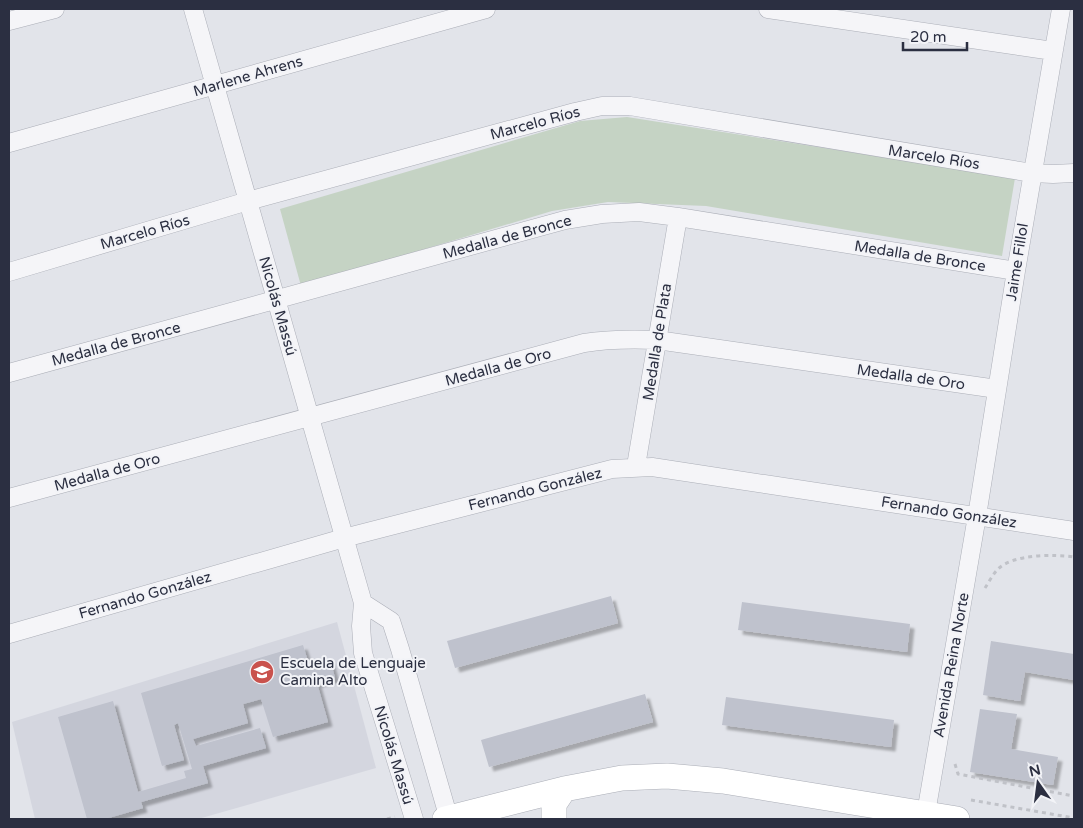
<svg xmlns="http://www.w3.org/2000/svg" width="1083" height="828" font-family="'Varela Round',sans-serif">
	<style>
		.built { fill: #d4d6df }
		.green { fill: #c5d3c4 }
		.building { fill: #bfc2cd; filter: url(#shadow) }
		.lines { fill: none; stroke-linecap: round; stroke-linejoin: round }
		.street-casing { stroke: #abaeb7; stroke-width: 19 }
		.secondary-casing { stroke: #abaeb7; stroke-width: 26 }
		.path { stroke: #c0c2c8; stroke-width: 3; stroke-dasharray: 4 4; stroke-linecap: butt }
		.street { stroke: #f5f5f8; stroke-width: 18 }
		.secondary { stroke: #fff; stroke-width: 25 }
		.labels { text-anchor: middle; stroke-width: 4; stroke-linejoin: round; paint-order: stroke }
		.street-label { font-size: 15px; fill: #2b2f41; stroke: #f2f3f7 }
		.poi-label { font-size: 15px; fill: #2b2f41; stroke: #f2f3f7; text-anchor: start }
	</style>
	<defs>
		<filter id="shadow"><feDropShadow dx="4.5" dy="4.5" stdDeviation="1" flood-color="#0004"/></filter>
	</defs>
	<rect width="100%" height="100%" fill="#e2e4ea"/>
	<path class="built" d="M337,622L376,768L198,819H35L12,722Z"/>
	<path class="green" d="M627,117L1015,178L1002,256L706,206L608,202L552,211L301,286L280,209L580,121Z"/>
	<path class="building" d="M611,596L618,623L455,668L447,641Z
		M742,602L910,624L907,652L738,630Z
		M991,641L1074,654V680L1025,672L1020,701L983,695Z
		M303,645L309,665L330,659L335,678L317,683L328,722L273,737L261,699L243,704L248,723L193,739L196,746L260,728L266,748L203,766L208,783L141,802L143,808L105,819H87L58,717L113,701L138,792L186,778L184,771L192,769L178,723L174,725L184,760L162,766L141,693Z
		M645,694L653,722L489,767L481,740Z
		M726,697L894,720L891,747L722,725Z
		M980,709L1017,714L1011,749L1058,757L1053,785L970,772Z"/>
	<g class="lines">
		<g class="street-casing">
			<path id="street" d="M193,9L363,603L361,626L363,653L414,819
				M768,9L1053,51
				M9,21L55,9
				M9,143L486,9
				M9,272L248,201L575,112L602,106H630L1032,173L1053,174L1074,173
				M9,373L565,220L602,214L639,212L678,217L1016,271
				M636,466L678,217
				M9,498L584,343C609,339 632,339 657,340L997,389
				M363,603L391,621L400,649L449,819
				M9,634L344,538L612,469L652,467L1074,531
				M925,819L977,516L1016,271L1061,9"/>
		</g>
		<g class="secondary-casing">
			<path id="secondary" d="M445,819L564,789L622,778L667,776L723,781L957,819
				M554,819V804L564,789"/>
		</g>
		<path class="path" d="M985,588C989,582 993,574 998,569C1013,554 1055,554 1074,557
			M955,764L958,774L1074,796
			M971,800L1074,818
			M387,819L395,817"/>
		<use href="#street" class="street"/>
		<use href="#secondary" class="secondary"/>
	</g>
	<defs>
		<g id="school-disc" transform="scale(1.25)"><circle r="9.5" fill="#c9524d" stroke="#f2f3f7"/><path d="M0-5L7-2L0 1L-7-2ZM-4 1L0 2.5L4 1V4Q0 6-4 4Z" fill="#fff"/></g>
	</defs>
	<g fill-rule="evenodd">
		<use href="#school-disc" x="262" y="672"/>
	</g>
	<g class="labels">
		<g class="street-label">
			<text transform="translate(248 76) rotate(-16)" y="5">Marlene Ahrens</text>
			<text transform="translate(535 123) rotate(-15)" y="5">Marcelo Ríos</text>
			<text transform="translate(934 157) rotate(9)" y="5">Marcelo Ríos</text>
			<text transform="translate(145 232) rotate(-16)" y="5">Marcelo Ríos</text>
			<text transform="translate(507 237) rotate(-15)" y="5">Medalla de Bronce</text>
			<text transform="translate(920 256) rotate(9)" y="5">Medalla de Bronce</text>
			<text transform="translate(1017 262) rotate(-81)" y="5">Jaime Fillol</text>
			<text transform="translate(278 306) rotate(74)" y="5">Nicolás Massú</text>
			<text transform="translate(657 342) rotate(-81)" y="5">Medalla de Plata</text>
			<text transform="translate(116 344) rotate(-15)" y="5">Medalla de Bronce</text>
			<text transform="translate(498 367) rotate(-15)" y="5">Medalla de Oro</text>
			<text transform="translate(911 377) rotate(8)" y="5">Medalla de Oro</text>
			<text transform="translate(107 472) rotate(-15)" y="5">Medalla de Oro</text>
			<text transform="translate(535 489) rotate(-14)" y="5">Fernando González</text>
			<text transform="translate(949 512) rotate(9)" y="5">Fernando González</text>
			<text transform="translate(145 595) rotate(-16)" y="5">Fernando González</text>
			<text transform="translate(951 665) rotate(-80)" y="5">Avenida Reina Norte</text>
			<text transform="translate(394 755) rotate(73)" y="5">Nicolás Massú</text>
		</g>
		<g class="poi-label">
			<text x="280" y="668">Escuela de Lenguaje<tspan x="280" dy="17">Camina Alto</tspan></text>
		</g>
	</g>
	<rect width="1083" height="828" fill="none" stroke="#2b2f41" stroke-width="20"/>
	<g transform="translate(1038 783) rotate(346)" stroke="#f2f3f7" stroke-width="4" paint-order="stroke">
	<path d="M0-4L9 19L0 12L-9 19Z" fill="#2b2f41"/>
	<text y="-8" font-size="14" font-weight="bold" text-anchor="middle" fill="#2b2f41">N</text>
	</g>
	<path d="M903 42v8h64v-8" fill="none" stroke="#2b2f41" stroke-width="2.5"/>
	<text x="910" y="42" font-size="15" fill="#2b2f41" stroke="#f2f3f7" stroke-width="4" paint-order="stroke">20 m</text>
</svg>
